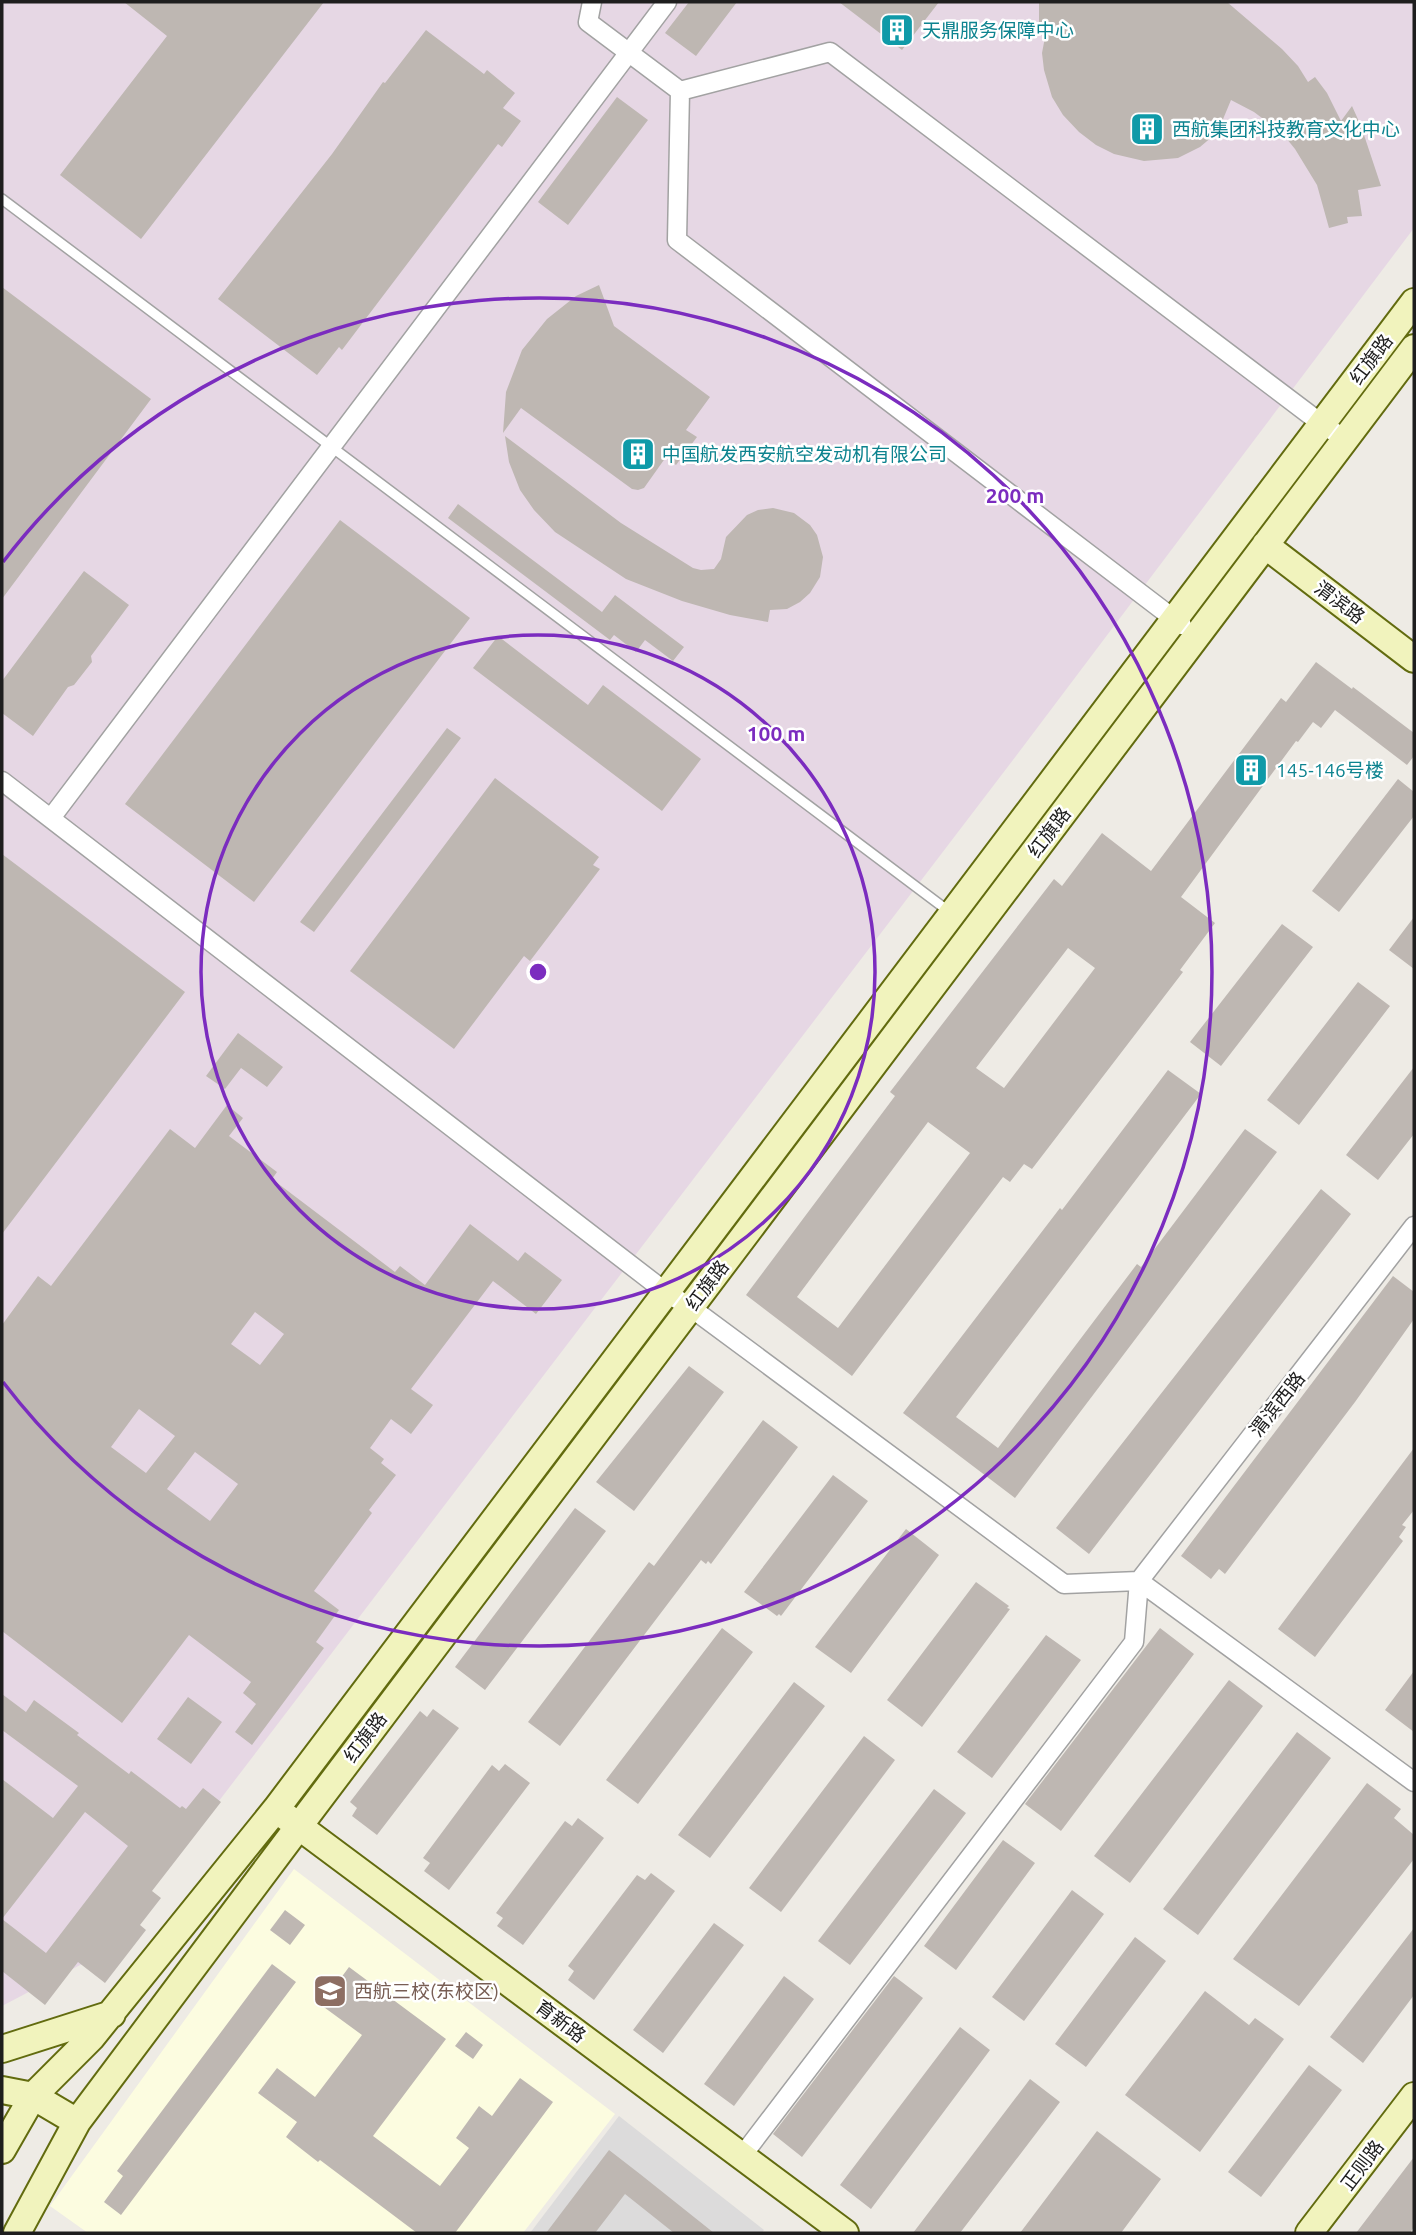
<svg xmlns="http://www.w3.org/2000/svg" width="1416" height="2235" font-family="Ubuntu,'Noto Sans SC',sans-serif">
	<style>
		.residential { fill: #dcdbdb }
		.industrial { fill: #e6d7e4 }
		.education { fill: #fcfce0 }
		.building { fill: #beb7b2; fill-rule: evenodd }
		.lines { fill: none; stroke-linecap: round; stroke-linejoin: round }
		.lane-casing { stroke: #a2a2a2; stroke-width: 12 }
		.street-casing { stroke: #a2a2a2; stroke-width: 21 }
		.secondary-casing { stroke: #626b0f; stroke-width: 30 }
		.lane { stroke: #fff; stroke-width: 9 }
		.street { stroke: #fff; stroke-width: 18 }
		.secondary { stroke: #f1f3bd; stroke-width: 26 }
		.ring { fill: none; stroke: #7b2cbf; stroke-width: 3.5 }
		.labels { text-anchor: middle; stroke-width: 5; stroke-linejoin: round; paint-order: stroke }
		.culture-label { font-size: 19px; fill: #0d838f; stroke: #fff; text-anchor: start }
		.street-label { font-size: 19px; fill: #1e1e1e; stroke: #fff }
		.education-label { font-size: 19px; fill: #785e54; stroke: #fff; text-anchor: start }
		.centre { fill: #7b2cbf; stroke: #fff; stroke-width: 3.5 }
		.ring-label { font-size: 21px; text-anchor: middle; font-weight: bold; fill: #7b2cbf; stroke: #fff; stroke-width: 5; stroke-linejoin: round; paint-order: stroke }
	</style>
	<rect width="100%" height="100%" fill="#eeebe5"/>
	<path class="residential" d="M619,2116L764,2230L762,2233H530Z"/>
	<path class="industrial" d="M2,2H1414V228L1016,756L103,1953L2,2006Z"/>
	<path class="education" d="M294,1869L615,2114L523,2233H88L50,2206Z"/>
	<path class="building" d="M124,2H324L141,239L60,175L167,36Z
		M689,2H737L696,56L665,33Z
		M839,2H939L902,50Z
		M1039,2H1227L1282,49L1298,66L1308,82L1315,77L1327,93L1341,121L1352,106L1361,126L1381,186L1358,190L1362,216L1347,217L1348,223L1329,228L1317,185L1295,149L1282,133L1254,112L1231,100L1221,124L1213,136L1200,147L1178,158L1144,161L1114,154L1096,145L1079,132L1063,115L1052,97L1044,70L1042,53L1046,32L1039,30Z
		M426,30L484,74L487,70L515,93L503,108L521,121L502,147L498,144L342,350L339,347L317,375L218,299L332,154L383,82L385,83Z
		M617,97L648,120L568,225L538,202Z
		M599,285L614,326L710,397L686,430L697,437L676,465L666,457L644,488L638,490L632,489L521,408L503,433L506,392L522,350L547,319L576,296Z
		M2,287L151,399L2,599Z
		M505,436L621,523L693,568L701,570L714,569L721,559L726,537L747,515L758,510L773,508L794,513L810,525L817,535L823,557L820,577L810,593L800,602L787,609L770,610L768,622L730,615L682,601L626,579L555,532L534,510L520,490L509,462Z
		M458,504L602,612L615,595L684,647L673,661L645,640L636,652L614,635L610,640L448,518Z
		M340,520L470,618L254,902L125,804Z
		M84,571L129,605L91,656L92,662L74,685L68,687L33,736L2,713V681Z
		M498,636L588,705L603,685L701,759L662,811L473,668Z
		M1316,662L1352,689L1353,687L1414,733V756L1407,765L1335,710L1321,728L1313,722L1298,742L1296,741L1181,897L1215,923L1180,970L1183,972L1032,1169L1024,1164L1010,1182L1003,1177L852,1376L746,1295L895,1096L890,1092L1054,879L1062,886L1102,833L1151,871L1281,698L1286,702ZM1068,948L1095,968L1004,1088L976,1068ZM928,1122L970,1153L838,1328L797,1297Z
		M447,728L461,738L314,932L300,922Z
		M495,778L599,857L593,865L600,869L530,961L524,956L454,1049L350,971Z
		M1398,779L1414,792V816L1339,912L1312,891Z
		M2,854L185,992L2,1234Z
		M1414,917V969L1389,950Z
		M1282,924L1313,947L1221,1066L1190,1042Z
		M1358,982L1390,1006L1299,1125L1267,1100Z
		M238,1033L283,1067L267,1087L241,1068L225,1089L206,1076Z
		M1414,1067V1134L1378,1180L1346,1155Z
		M1168,1070L1201,1094L956,1417L998,1448L1137,1264L1141,1267L1245,1129L1277,1152L1015,1498L903,1413L1060,1208L1062,1210Z
		M227,1105L243,1118L229,1136L277,1172L272,1179L395,1272L400,1266L425,1285L470,1224L518,1261L525,1252L562,1280L536,1314L493,1281L411,1389L433,1405L411,1434L391,1419L370,1448L384,1459L381,1463L396,1475L369,1510L372,1513L314,1591L339,1610L316,1642L324,1648L252,1745L235,1732L256,1704L243,1693L251,1682L189,1635L122,1723L2,1631V1325L38,1276L51,1286L170,1129L195,1148ZM255,1312L284,1334L260,1365L231,1344ZM139,1409L175,1436L146,1473L111,1447ZM195,1452L238,1484L210,1521L167,1489Z
		M1321,1189L1351,1214L1089,1554L1056,1528Z
		M1393,1276L1414,1292V1319L1355,1402L1225,1574L1219,1569L1211,1579L1181,1556Z
		M689,1366L724,1392L634,1511L596,1482Z
		M763,1420L798,1447L711,1564L708,1561L706,1564L701,1560L560,1746L528,1722L649,1562L654,1566Z
		M1414,1448V1510L1402,1525L1406,1527L1399,1537L1403,1541L1315,1657L1278,1629Z
		M833,1475L868,1501L781,1616L779,1614L777,1616L744,1592Z
		M575,1508L606,1531L485,1690L455,1667Z
		M906,1529L939,1555L851,1673L815,1647Z
		M976,1582L1009,1606L1007,1608L1010,1609L922,1727L887,1700Z
		M722,1628L753,1652L638,1804L606,1780Z
		M1160,1628L1194,1654L1061,1831L1025,1804Z
		M1046,1635L1081,1660L992,1778L957,1752Z
		M1414,1671V1732L1385,1710Z
		M1229,1680L1263,1706L1130,1883L1094,1856Z
		M794,1682L825,1706L710,1858L678,1835Z
		M2,1694L26,1712L34,1700L79,1733L77,1735L129,1774L131,1771L180,1808L182,1806L186,1809L203,1788L221,1802L152,1891L161,1898L140,1925L146,1930L105,1983L78,1962L45,2005L2,1971V1779L53,1818L78,1786L2,1730ZM85,1812L128,1846L46,1953L2,1919Z
		M188,1697L222,1722L191,1764L157,1739Z
		M433,1709L459,1728L377,1835L352,1816L357,1808L350,1802L420,1711L427,1717Z
		M1297,1732L1331,1758L1198,1935L1163,1909Z
		M864,1736L895,1760L781,1912L749,1888Z
		M505,1764L530,1783L449,1890L424,1871L430,1863L423,1858L492,1765L499,1771Z
		M1367,1783L1401,1809L1394,1818L1414,1835V1859L1299,2006L1233,1959Z
		M934,1789L966,1813L850,1965L818,1941Z
		M578,1818L604,1838L523,1945L497,1926L503,1918L496,1913L565,1821L572,1826Z
		M1003,1840L1035,1863L956,1970L924,1946Z
		M651,1873L675,1891L594,2000L568,1980L574,1971L568,1966L637,1875L645,1880Z
		M1072,1890L1104,1914L1024,2021L992,1997Z
		M285,1910L305,1925L290,1945L270,1930Z
		M714,1923L744,1945L663,2053L633,2030Z
		M1414,1928V1995L1363,2063L1330,2037Z
		M1135,1937L1166,1961L1086,2067L1055,2044Z
		M272,1964L296,1982L121,2215L104,2202L123,2176L117,2171Z
		M349,1967L446,2039L373,2136L440,2186L469,2148L456,2138L479,2106L492,2116L520,2078L553,2102L455,2233H417L320,2160L318,2162L286,2137L297,2122L258,2093L277,2068L315,2097L362,2035L321,2005Z
		M784,1976L814,1999L734,2106L704,2084Z
		M894,1976L923,1998L802,2157L773,2134Z
		M1205,1991L1249,2025L1255,2018L1284,2039L1200,2152L1125,2095Z
		M960,2027L990,2050L871,2209L840,2185Z
		M466,2032L483,2045L473,2059L455,2046Z
		M1309,2065L1342,2090L1261,2197L1228,2172Z
		M1030,2079L1060,2102L960,2233H913Z
		M1097,2131L1161,2179L1121,2233H1020Z
		M609,2150L640,2174L714,2233H674L625,2194L595,2233H546Z
		M1414,2157V2227L1410,2233H1356Z"/>
	<g class="lines">
		<g class="lane-casing">
			<path id="lane" d="M2,199L951,913"/>
		</g>
		<g class="street-casing">
			<path id="street" d="M592,2L588,22L680,91L830,52L1322,424L1345,439
				M680,91L677,240L1182,625
				M2,781L667,1293L690,1307L1064,1584L1139,1581L1414,1782
				M51,818L667,2
				M742,2156L1134,1642L1139,1581L1414,1226"/>
		</g>
		<g class="secondary-casing">
			<path id="secondary" d="M1265,545L1414,659
				M285,1816L845,2233
				M2,2049L112,2014
				M2,2090L33,2096L77,2122
				M2,2150L33,2096L91,2038L276,1809L1414,302
				M17,2233L77,2122L299,1826L1414,348
				M1309,2233L1414,2096"/>
		</g>
		<use href="#lane" class="lane"/>
		<use href="#street" class="street"/>
		<use href="#secondary" class="secondary"/>
	</g>
	<g class="ring">
		<circle cx="538" cy="972" r="337"/>
		<path d="M3 562A674 674 0 1 1 3 1382"/>
	</g>
	<defs>
		<g id="building-square" transform="scale(1.75)"><rect x="-9" y="-9" width="18" height="18" rx="4" fill="#0f9aa8" stroke="#fff"/><path d="M-4-6H4V6H1V3H-1V6H-4ZM-2.5-4.3h1.7v1.8h-1.7ZM.8-4.3h1.7v1.8H.8ZM-2.5-1h1.7V.8h-1.7ZM.8-1h1.7V.8H.8Z" fill="#fff"/></g>
		<g id="school-square" transform="scale(1.75)"><rect x="-9" y="-9" width="18" height="18" rx="4" fill="#8d6e63" stroke="#fff"/><path d="M0-5L7-2L0 1L-7-2ZM-4 1L0 2.5L4 1V4Q0 6-4 4Z" fill="#fff"/></g>
	</defs>
	<g fill-rule="evenodd">
		<use href="#building-square" x="897" y="30"/>
		<use href="#building-square" x="1147" y="129"/>
		<use href="#building-square" x="638" y="454"/>
		<use href="#building-square" x="1251" y="770"/>
		<use href="#school-square" x="330" y="1991"/>
	</g>
	<g class="labels">
		<g class="culture-label">
			<text x="922" y="37">天鼎服务保障中心</text>
			<text x="1172" y="136">西航集团科技教育文化中心</text>
			<text x="662" y="461">中国航发西安航空发动机有限公司</text>
			<text x="1276" y="777">145-146号楼</text>
		</g>
		<g class="street-label">
			<text transform="translate(1371 359) rotate(-53)" y="7">红旗路</text>
			<text transform="translate(1340 602) rotate(37)" y="7">渭滨路</text>
			<text transform="translate(1049 832) rotate(-53)" y="7">红旗路</text>
			<text transform="translate(707 1285) rotate(-53)" y="7">红旗路</text>
			<text transform="translate(1277 1404) rotate(-52)" y="7">渭滨西路</text>
			<text transform="translate(365 1737) rotate(-53)" y="7">红旗路</text>
			<text transform="translate(561 2021) rotate(37)" y="7">育新路</text>
			<text transform="translate(1362 2165) rotate(-53)" y="7">正则路</text>
		</g>
		<g class="education-label">
			<text x="354" y="1998">西航三校(东校区)</text>
		</g>
	</g>
	<circle cx="538" cy="972" r="10" class="centre"/>
	<g class="ring-label">
		<text x="1015" y="503">200 m</text>
		<text x="776" y="741">100 m</text>
	</g>
	<rect width="1416" height="2235" fill="none" stroke="#1e1e1e" stroke-width="7"/>
</svg>
